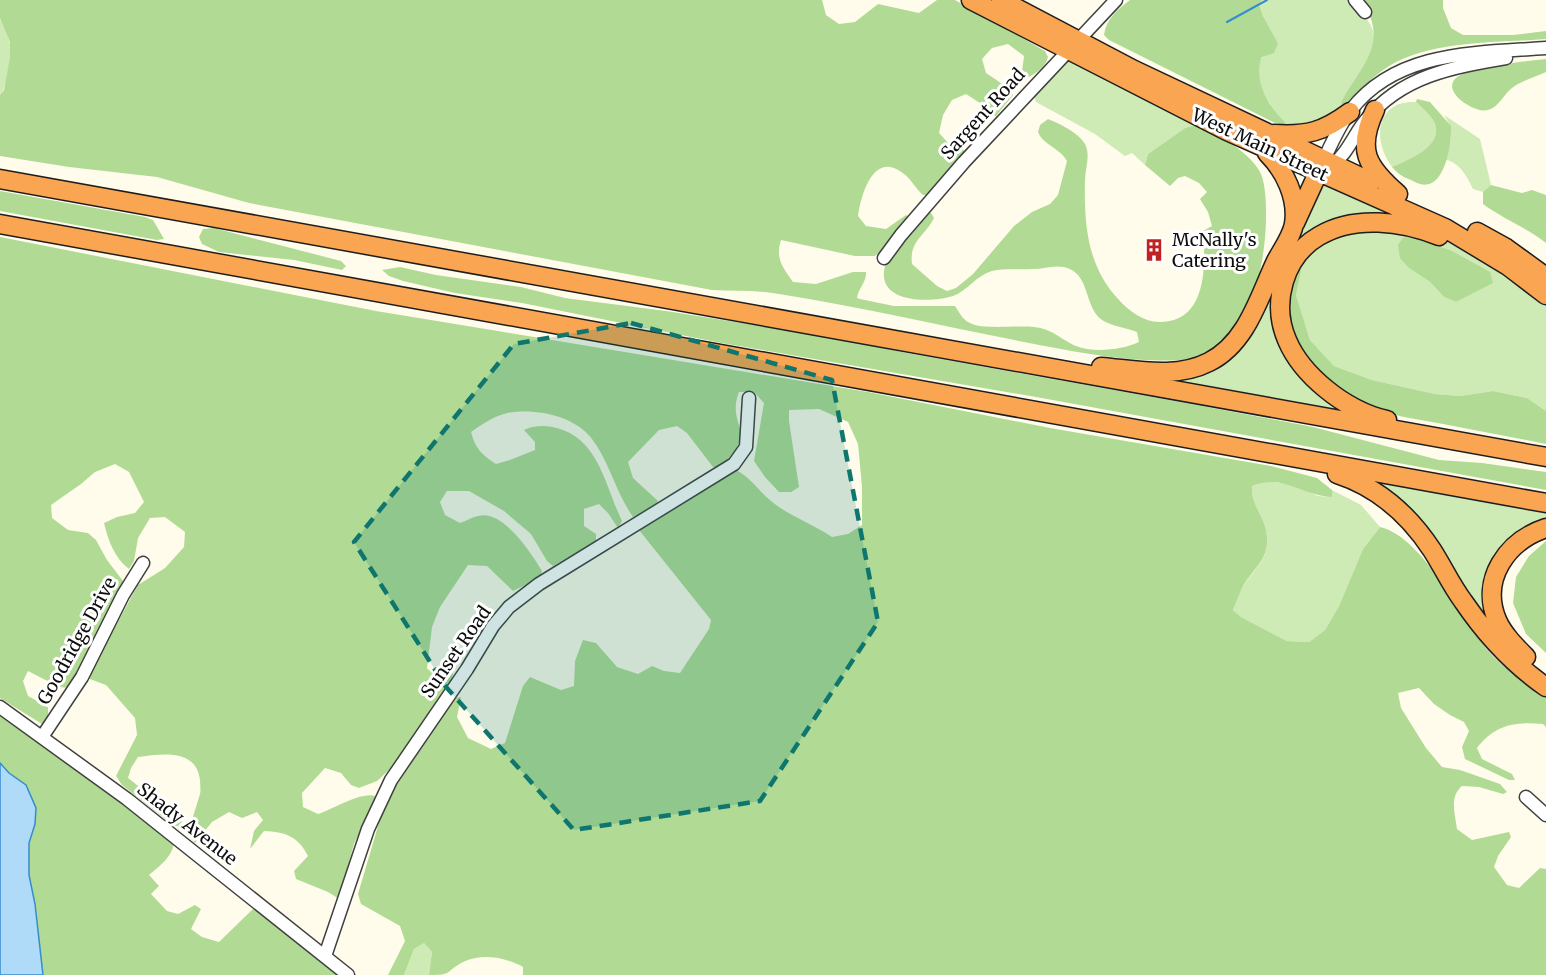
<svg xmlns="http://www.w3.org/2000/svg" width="1546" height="975" font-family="Merriweather,serif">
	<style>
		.green { fill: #ceeab5; fill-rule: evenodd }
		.forest { fill: #b1db94 }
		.water { fill: #afdaf8; stroke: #348cd1; stroke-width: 1.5 }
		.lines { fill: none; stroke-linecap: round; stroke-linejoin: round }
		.stream { stroke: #348cd1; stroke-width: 2 }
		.minor-casing { stroke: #404040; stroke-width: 15 }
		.highway-casing { stroke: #1e1e1e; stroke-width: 21 }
		.minor { stroke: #fff; stroke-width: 12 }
		.highway { stroke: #f9a551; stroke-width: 18 }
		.marked { fill: #0f766e; fill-opacity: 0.2; stroke: #0f766e; stroke-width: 4.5; stroke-dasharray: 12 8; stroke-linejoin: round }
		.labels { text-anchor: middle; stroke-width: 6; stroke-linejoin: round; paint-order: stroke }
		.street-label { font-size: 18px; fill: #0d0d0d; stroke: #fff }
		.poi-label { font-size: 18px; fill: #0d0d0d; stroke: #fff; text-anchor: start }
	</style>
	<rect width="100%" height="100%" fill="#fffcec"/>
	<path class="green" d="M1262,0H1351C1357,8 1367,17 1371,26C1384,52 1353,81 1341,102L1343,110C1322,121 1306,126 1283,125L1286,123C1273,112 1253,81 1259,64C1262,55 1271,49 1278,43L1263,16L1259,4Z
		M0,18C3,25 7,32 9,40C13,52 8,86 0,95Z
		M1067,60H1072L1198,124L1185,128L1148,154L1145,165L1132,153L1125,156L1095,134L1036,102L1033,94Z
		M1410,102H1416C1422,108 1432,116 1435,124C1443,147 1407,160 1392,167C1379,150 1372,119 1395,106C1399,103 1405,103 1410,102Z
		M1444,115L1480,139L1491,185L1483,192L1473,189C1468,178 1459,161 1445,160C1451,142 1455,131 1444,115Z
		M1322,182L1411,219L1305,240L1282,331L1349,412L1156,378L1204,369Z
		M1360,226C1384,229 1411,230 1434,237C1469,248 1518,281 1546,304V411L1527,398L1493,391L1460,396L1435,394L1372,380L1334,366L1310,340L1296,295L1303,263L1331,234ZM1409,268L1493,282L1456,302L1444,297L1430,282Z
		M1373,479L1546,510V522L1491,578L1516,651L1546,676V679L1520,658L1371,482Z
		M1264,481L1288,484L1318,496L1331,497L1332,490L1361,505L1380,527L1363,549L1339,606L1325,630L1309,642L1287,641L1241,617L1233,610C1236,603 1239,595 1242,588C1255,566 1272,559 1266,530C1262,513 1251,504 1252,486Z
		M424,943L432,952L429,975H404L414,949Z"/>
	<path class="forest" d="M0,0H822L826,15L839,24L855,22L878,4L919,13L937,0H955L1045,51L1048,57C1045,68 1035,74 1025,79L1022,72L1024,56L1008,44L992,48L982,59L986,73L1007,87L1013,95L996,116L991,115L983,105L966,94L952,100L943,115L939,133L949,144L963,149L966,154L927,195H923C916,189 911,179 904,174C874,149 861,194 858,216L866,226L886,229L906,215L910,217L889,244L875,256H855L781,240C775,258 783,268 793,282L816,284L853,272H866C867,281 858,289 857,298L860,299L894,306H955C959,312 963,320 970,323C982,330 1019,325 1034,327C1053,329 1060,339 1076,346C1093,353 1122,350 1139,342L1137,332C1127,328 1111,326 1102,320C1083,306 1091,273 1064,267C1052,265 1044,269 1033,269C1018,270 1006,268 992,271C977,275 967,291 953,296C931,303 875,304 885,266C888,252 917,224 926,212L931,213L934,218C925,236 909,241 912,264L937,286L947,291L956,288L973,274L1014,226L1032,212L1050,204L1058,195L1067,161C1060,148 1043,145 1038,132L1040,125L1048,119C1060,124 1078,132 1085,144C1091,156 1085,168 1085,180C1084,225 1087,266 1119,300C1130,312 1145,323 1162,322C1207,321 1206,264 1203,231L1212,226L1208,212L1200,199L1207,192L1199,183L1185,176L1178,178L1170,186L1145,165L1148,154L1185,128L1198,124C1216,132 1253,155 1261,174C1265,184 1266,199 1266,210C1267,252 1256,319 1219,347C1212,352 1199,358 1190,359C1137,365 1076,352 1024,342C943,326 861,307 779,294C757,290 734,291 712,290L249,203L157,177L69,167L0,156V95L4,90L10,58V42L0,18Z
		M1130,0H1262L1259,4L1263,16L1278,43L1274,53L1262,57C1252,79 1269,108 1286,123L1283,125L1273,122L1109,40L1104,35C1106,19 1118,9 1130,0Z
		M1361,0H1443V8L1451,28L1463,35H1513L1546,31V39C1497,43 1432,40 1389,66C1371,77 1357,94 1343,110L1341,102C1361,66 1391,43 1361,0Z
		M1546,59V72C1535,77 1521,81 1512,88C1504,94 1499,107 1488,110C1476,114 1442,93 1455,79C1466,67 1528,61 1546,59Z
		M1417,99L1430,102L1451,126C1452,141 1446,180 1429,184C1422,186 1417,183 1411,180C1403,177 1398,174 1392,167C1407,160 1443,147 1435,124C1432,116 1422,108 1416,102Z
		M1491,185L1522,193L1532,190L1546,195V243C1526,227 1503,219 1483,204V192Z
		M0,191L145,217L153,220L164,239L157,240L0,211Z
		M214,228L341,261L346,266L342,270L294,260L219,252L202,244L199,237L203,229Z
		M1409,236L1452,251L1490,272L1493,283L1456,302L1444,297L1430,282L1409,268L1400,258L1398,245L1403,238Z
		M0,237L376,311L868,392L1050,428L1271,466L1317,478L1332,490V497C1302,496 1282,473 1252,486C1251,504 1262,513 1266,530C1272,559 1254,566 1242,588C1239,595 1236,603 1233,610L1241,617L1287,641L1309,642L1325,630L1339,606L1363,549L1380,527C1428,539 1461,625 1497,660C1511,674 1530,684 1546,696V727L1543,724C1516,721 1494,725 1477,748L1482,759L1512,774L1515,780H1509L1465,759L1462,747L1469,731L1464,722L1450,715L1434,704L1419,688L1398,693L1401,708L1426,748L1442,767L1460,770L1500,784L1507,792L1503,794L1479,787L1462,786C1449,797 1455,813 1457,829L1472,840L1509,832L1511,837L1498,856L1494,867L1507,885L1519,888L1540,868L1546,869V975H523V967C505,957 482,953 463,962C444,972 454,975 429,975L432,952L424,943L414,949L404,975H388L405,941L400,926L361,904L358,894L381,816L400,775L452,699L461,697L457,717L468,738L491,749L505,743L523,686L530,677L561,690L574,686L575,661L583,640L596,643L617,667L638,674L652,666L664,671L680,673L709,629L711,620L639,530L725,473L736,470C750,477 759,491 771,501C789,516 813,524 832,537L848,534L862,525V487L858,444L848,422L819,409L789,410V421L799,487L791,492H779L765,477L754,461L764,403L754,392H739C733,407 736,418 742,433L736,451L720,467H713L687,433L677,426L659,430L628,462L633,478L658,501L654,507L633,517C616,493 610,463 592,439C574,415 535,408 507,413C494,416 481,425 471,432C475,448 482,455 496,464L510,460L535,450V442L524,430C533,425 547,425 557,428C599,439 605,486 622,521L618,528L608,513L599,504L584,509V526L596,534V541L553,566L547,561L531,534L504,511L469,491H447L440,502L445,515L460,523C466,521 472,517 478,516C503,509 531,553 542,571L540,578L513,591L487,566L468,565L440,607L432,627L427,668L434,675L453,673L452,680L390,769L377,781L359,788L351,785L341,773L325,768L302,793L303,807L318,814C333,809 362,791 375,796L374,803L354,844L339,899L328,892L296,879L294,871L308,856C298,836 285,832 264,831L250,849L254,831L263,820L257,812L242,818L229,812L212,822L195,843L188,835C191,821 196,808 200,794C201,790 200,785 200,780C196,748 162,754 138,757L131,768L128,778L182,820L180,827L173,825L122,785L116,776L137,735L135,718L106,685L87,678L138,585L165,568L184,547L185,532L165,517L150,518L138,538L134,561L129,569C115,559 108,540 104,523L117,517L135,513L144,502L129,472L115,464L95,472L81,484L51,505L52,518L68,530L88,533L96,540L107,560L123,581L121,591L69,688L59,687L28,671L23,681L28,696L48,707V717L42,724L0,698Z
		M1320,247L1303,263L1296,295L1310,340L1334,366L1372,380L1435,394L1460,396L1493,391L1527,398L1546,411V444C1512,437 1477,431 1443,424C1421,420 1397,417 1376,409C1336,394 1286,349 1288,303C1289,280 1298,257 1320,247Z
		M400,267L436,275L521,287L565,298L666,311L830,337L907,353L1186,403L1313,427L1439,460L1482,463L1546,472V490L1036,397L721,343L522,303L455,293L403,281L389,276L382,270Z
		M1546,541V653L1526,634L1513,603L1516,577L1529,556Z
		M0,713L47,745L174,842C173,856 160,866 149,875L159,886L151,894L167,911L178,914L195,905L201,909L191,929L202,937L219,942L254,908L340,975H43L35,904L29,875V843L35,824L26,785L9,773L0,763Z"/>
	<path class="water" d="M0,763L9,773L26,785L36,808L35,824L29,843V875L35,904L43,975H0Z"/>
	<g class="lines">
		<path class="stream" d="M1227,22L1267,0"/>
		<g class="minor-casing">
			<path id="minor" d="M1355,0L1365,12
				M1321,166C1330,147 1338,127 1351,110C1397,50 1478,53 1546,48
				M1330,166C1346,157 1354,134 1366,120C1401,76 1453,67 1506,58
				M884,258L901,235L964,162L1116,0
				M0,707L127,799L348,975
				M42,737L82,677L123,595L143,563
				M1526,797L1546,815
				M325,956L368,829L391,780L467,669L493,626L509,607L539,584L734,464L746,447L749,398"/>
		</g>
		<g class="highway-casing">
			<path id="highway" d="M971,0L1227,131L1445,228L1508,266L1546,295
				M1001,0L1134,70L1371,182
				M1375,110C1356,150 1367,167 1398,194
				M1274,134C1307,136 1323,132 1350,112
				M0,179L1546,457
				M1295,223L1318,173
				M0,224L1546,503
				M1477,232L1506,248L1546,277
				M1101,367C1137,370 1176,379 1209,362C1247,343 1259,297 1276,261C1282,250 1292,236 1294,224C1298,198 1285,171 1267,153
				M1387,420C1366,416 1343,403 1326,389C1310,376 1295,359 1287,340C1271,303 1284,256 1319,236C1354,215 1402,221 1439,236
				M1337,474C1377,487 1409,515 1432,550C1443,567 1451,585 1463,601C1486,635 1513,664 1546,687
				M1526,657C1515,646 1503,634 1497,620C1480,579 1507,541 1546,528"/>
		</g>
		<use href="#minor" class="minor"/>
		<use href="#highway" class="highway"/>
	</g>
	<path class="marked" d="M631,323L832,380L878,622L760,801L574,830L446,687L354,542L514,344Z"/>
	<defs>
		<g id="building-bare" transform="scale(1.8)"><path d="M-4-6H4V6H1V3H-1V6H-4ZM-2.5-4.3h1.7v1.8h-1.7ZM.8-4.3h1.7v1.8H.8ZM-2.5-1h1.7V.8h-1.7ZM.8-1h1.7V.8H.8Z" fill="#c02121" stroke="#fff" stroke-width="2.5" paint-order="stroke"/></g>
	</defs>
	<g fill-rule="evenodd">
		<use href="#building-bare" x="1154" y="250"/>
	</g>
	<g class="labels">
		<g class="street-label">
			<text transform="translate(983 114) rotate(-48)" y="6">Sargent Road</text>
			<text transform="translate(1260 145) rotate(25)" y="6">West Main Street</text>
			<text transform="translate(77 641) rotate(-61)" y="6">Goodridge Drive</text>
			<text transform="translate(456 652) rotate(-55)" y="6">Sunset Road</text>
			<text transform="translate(187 824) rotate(38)" y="6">Shady Avenue</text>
		</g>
		<g class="poi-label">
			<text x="1172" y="246">McNally's<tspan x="1172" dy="21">Catering</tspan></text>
		</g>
	</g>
</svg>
